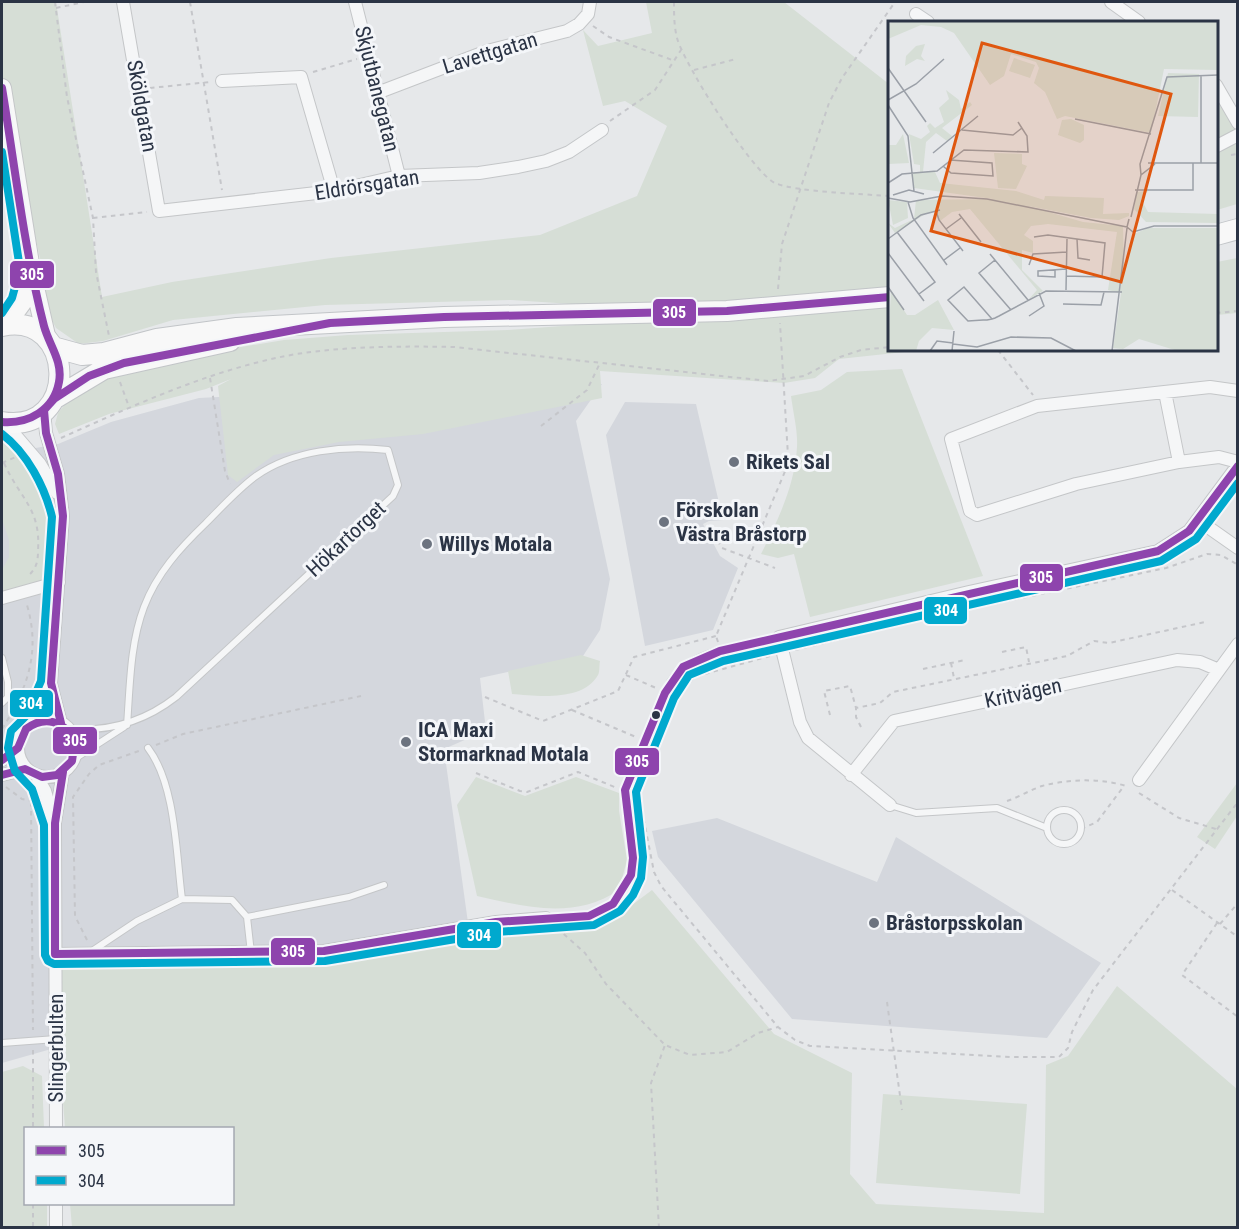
<svg xmlns="http://www.w3.org/2000/svg" width="1239" height="1229" font-family="'Roboto Condensed',sans-serif">
	<style>
		.built { fill: #d4d7dd }
		.green { fill: #d6ded6 }
		.lines { fill: none; stroke-linecap: round; stroke-linejoin: round }
		.lane-casing { stroke: #c4c6c8; stroke-width: 8 }
		.street-casing { stroke: #c4c6c8; stroke-width: 14 }
		.secondary-casing { stroke: #c4c6c8; stroke-width: 20 }
		.primary-casing { stroke: #c2c5c8; stroke-width: 22 }
		.path { stroke: #c5c6ca; stroke-width: 2; stroke-dasharray: 4.5 4.5; stroke-linecap: butt }
		.lane { stroke: #f5f6f7; stroke-width: 6 }
		.street { stroke: #f5f6f7; stroke-width: 12 }
		.secondary { stroke: #f8f8f8; stroke-width: 18 }
		.primary { stroke: #f8f8f8; stroke-width: 20 }
		.bus-1-casing { stroke: #f4f6f9; stroke-width: 12 }
		.bus-2-casing { stroke: #f4f6f9; stroke-width: 12 }
		.bus-1 { stroke: #8e44ad; stroke-width: 8 }
		.bus-2 { stroke: #00a9ce; stroke-width: 8 }
		.poi-dot { fill: #6c737f; stroke: #f4f6f9; stroke-width: 2 }
		.bus-dot { fill: #2b3445; stroke: #f4f6f9; stroke-width: 2 }
		.labels { text-anchor: middle; stroke-width: 6; stroke-linejoin: round; paint-order: stroke }
		.street-label { font-size: 21px; fill: #2b3445; stroke: #f4f6f9 }
		.poi-label { font-size: 21px; font-weight: bold; fill: #2b3445; stroke: #f4f6f9; text-anchor: start }
		.inset-road { fill: none; stroke: #9ba0a8; stroke-width: 1.5 }
		.view { fill: #df570f; fill-opacity: 0.15; stroke: #df570f; stroke-width: 3 }
		.inset-edge { fill: none; stroke: #2b3445; stroke-width: 3 }
		.line-badge { stroke: #f4f6f9; stroke-width: 2 }
		.badge-label { font-size: 16px; text-anchor: middle; font-weight: bold; fill: #fff }
	</style>
	<rect width="100%" height="100%" fill="#e6e8ea"/>
	<path class="built" d="M602,384L576,421L610,579L600,630L583,656L480,678L485,722L476,735L444,749L469,930L2,1063V454L58,444L111,422L199,398L311,392Z
		M625,402L696,404L723,520L709,521L703,524L720,556L738,568L713,630L645,646L606,435Z
		M717,818L877,882L896,837L1101,963L1047,1038L792,1019L658,857L652,831Z"/>
	<path class="green" d="M2,2H56L102,297L172,282L331,258L540,235L637,196L667,126L625,101L603,106L583,30L598,46L652,33L646,2H784L889,84L890,350H923L839,359L815,378L784,383L600,371L602,398L423,434L339,442L274,455L237,482L228,475L218,386L231,379L206,389L109,414L59,434L55,424L58,413L66,403L80,390L110,373L211,352L284,340L348,335L508,330L725,314L511,300L325,305L173,320L103,341L79,344L56,328L47,311L40,258L2,87Z
		M1216,100L1238,130L1237,204L1217,210Z
		M1237,258V313L1217,315V262Z
		M902,369L983,576L810,617L794,554L778,558L761,554C778,520 795,485 797,447C798,431 793,412 791,396L821,390L847,372Z
		M2,435C45,462 53,498 52,546C51,556 52,570 45,577C35,587 14,589 2,592V570L9,557V540L2,519Z
		M581,655L600,661C599,665 600,672 598,675C583,702 537,696 512,694L508,671Z
		M476,777L525,796L576,777L619,793V811L627,860L619,890C574,920 526,907 477,896L457,805Z
		M1237,783V816L1215,849L1197,837Z
		M652,890L774,1034L852,1073L850,1174L876,1204L1044,1213L1046,1065L1068,1056L1117,986L1237,1089V1227H72L70,1204H232V1128H65L59,1047V957L334,952L605,913L608,923Z
		M23,1066L42,1076L44,1128H26V1204H47V1227H2V1072Z
		M883,1094L1027,1104L1020,1194L876,1183Z"/>
	<g class="lines">
		<g class="lane-casing">
			<path id="lane" d="M2,658L8,682V697L2,703
				M69,729C109,732 144,722 176,697L393,496L398,485L388,450C345,445 293,450 256,476C238,489 222,507 206,523C180,548 157,573 144,607C130,644 130,686 127,725
				M73,760L124,727
				M890,805L916,813L997,808L1047,828
				M1047 827a17 17 0 1 1 34 0a17 17 0 1 1-34 0Z
				M182,899L232,900L247,917L251,953
				M247,917L349,897L384,885
				M546,918C560,918 575,919 588,916C620,909 637,877 632,845C630,827 624,809 625,790L670,682C692,648 742,646 779,637
				M92,951L137,921L182,899C176,854 176,785 148,748
				M2,1043L56,1039"/>
		</g>
		<g class="street-casing">
			<path id="street" d="M123,2L159,211L334,191L399,176L479,173L518,167L546,161L569,152L602,130
				M355,2L399,176
				M1111,2L1139,22
				M916,14L928,22
				M222,81L301,77L334,191
				M1216,85L1238,123
				M377,93L487,51L567,31L579,24L588,14L590,2
				M1217,146L1238,135
				M1238,391L1210,387L1037,406L951,439L970,511L977,515L1076,484L1179,462L1219,457L1238,462
				M1165,392L1179,462
				M4,422L40,464L57,493
				M1198,520L1238,548
				M2,598L59,582
				M51,684L61,723
				M18 748a29 29 0 1 1 58 0a29 29 0 1 1-58 0Z
				M35,722L51,683L63,516L58,474L46,433L44,410
				M2,760L18,748
				M2,775L27,769
				M36,775L45,791L53,818
				M851,775L894,721L1177,660L1200,662L1219,670
				M1139,780L1238,644
				M890,805L808,738L800,722L779,637L969,592L1158,551L1189,531L1238,465
				M55,954L324,951L496,922L546,918
				M56,1128L55,823L63,772
				M56,1228V1204"/>
		</g>
		<g class="secondary-casing">
			<path id="secondary" d="M2,88L31,270L47,340
				M6,325L22,303L30,275"/>
		</g>
		<g class="primary-casing">
			<path id="primary" d="M1216,235L1238,229
				M2,326C76,310 81,435 2,422
				M53,347L82,355L104,353L157,339L237,328L444,317L727,311L890,297
				M54,399L104,369L230,341"/>
		</g>
		<path class="path" d="M55,2L67,97L93,218L96,272L109,336
			M190,2L222,190
			M674,2C674,14 674,26 677,38C684,64 752,172 775,183C796,192 863,194 890,196
			M56,8L84,2
			M593,26L609,37L675,61
			M694,70L736,59
			M313,72L357,59
			M150,88L210,82
			M610,121L655,90L681,50
			M1231,155L1238,154
			M93,218L147,212
			M778,289L782,244L829,103L842,78L895,2
			M1216,313L1238,311
			M998,350L1033,395
			M210,378L225,471L230,484
			M120,382L129,407
			M541,426L587,390L600,363
			M61,438C130,407 202,374 276,358C329,346 399,346 454,347L768,381L804,376L840,357L861,350L890,347
			M2,463L18,456
			M4,463C20,499 41,508 38,551C38,562 36,569 28,576
			M708,525L722,548L775,568
			M718,642L716,636L786,469L788,456L780,323
			M795,650L940,615L1166,568L1207,554L1221,555L1238,565
			M1002,652L1026,647L1029,662
			M770,656L694,677L679,697L639,795L654,872L661,886L778,1027L795,1040L810,1046L1011,1057H1059L1068,1048L1072,1032L1093,990L1238,802
			M951,663L954,678
			M923,669L965,660
			M626,675L656,688
			M485,697L543,721L618,691L634,657L716,636
			M572,710L636,737
			M830,715L824,691L850,686L856,708
			M861,727L856,717V708L880,703L893,692L1067,656L1094,641L1109,643L1205,622
			M2,729C27,689 41,653 27,605
			M156,745L183,734L361,696
			M476,773L520,791L527,792L578,772L617,788
			M6,787L22,799L32,801
			M1139,793L1179,818L1216,829
			M1007,801C1019,797 1030,790 1042,786C1068,779 1100,778 1126,786
			M31,802L33,1030
			M1081,829L1097,822L1124,786
			M1172,890L1238,937
			M1217,923L1182,975L1238,1017
			M1220,924L1238,903
			M557,928L585,953L606,984L665,1045L690,1055L727,1052L758,1033L778,1027
			M87,940L75,916L73,797L89,774L99,765L139,751
			M887,1002L902,1110
			M33,1050V1128
			M33,1204V1228
			M659,1228L651,1083L665,1045"/>
		<use href="#lane" class="lane"/>
		<use href="#street" class="street"/>
		<use href="#secondary" class="secondary"/>
		<use href="#primary" class="primary"/>
		<g class="bus-1-casing">
			<path id="bus-1" d="M2,88C15,167 24,248 44,326C49,345 63,361 59,382C54,410 29,424 2,422
				M44,410L54,399L89,376L124,363L330,323L444,317L727,311L890,297
				M44,410L46,433L58,474L63,516L51,683L61,723
				M2,760L18,748L26,729C45,715 63,721 75,740L72,761L57,775L42,777L25,769L2,775
				M55,954L324,951L496,922L589,916L613,904L631,875L633,858L625,790L665,693L683,667L720,651L1158,551L1189,531L1238,466
				M55,954V823L63,772"/>
		</g>
		<g class="bus-2-casing">
			<path id="bus-2" d="M2,152L20,269L12,298L2,313
				M2,434C27,453 45,487 52,517L41,681L26,716L11,731L8,748L15,771L32,789L44,825L45,955L48,961L54,964L325,961L497,932L594,925L620,911L633,895L641,878L643,857L636,792L674,698L689,675L723,661L1161,561L1196,539L1238,483"/>
		</g>
		<use href="#bus-1" class="bus-1"/>
		<use href="#bus-2" class="bus-2"/>
	</g>
	<g class="poi-dot">
		<circle cx="734" cy="462" r="6"/>
		<circle cx="664" cy="522" r="6"/>
		<circle cx="427" cy="544" r="6"/>
		<circle cx="406" cy="742" r="6"/>
		<circle cx="874" cy="923" r="6"/>
	</g>
	<circle class="bus-dot" cx="656" cy="715" r="5"/>
	<g class="labels">
		<g class="street-label">
			<text transform="translate(490 53) rotate(-17)" y="7">Lavettgatan</text>
			<text transform="translate(377 89) rotate(76)" y="7">Skjutbanegatan</text>
			<text transform="translate(142 106) rotate(80)" y="7">Sköldgatan</text>
			<text transform="translate(367 185) rotate(-9)" y="7">Eldrörsgatan</text>
			<text transform="translate(346 539) rotate(-43)" y="7">Hökartorget</text>
			<text transform="translate(1023 693) rotate(-12)" y="7">Kritvägen</text>
			<text transform="translate(56 1048) rotate(-90)" y="7">Slingerbulten</text>
		</g>
		<g class="poi-label">
			<text x="746" y="469">Rikets Sal</text>
			<text x="676" y="517">Förskolan<tspan x="676" dy="24">Västra Bråstorp</tspan></text>
			<text x="439" y="551">Willys Motala</text>
			<text x="418" y="737">ICA Maxi<tspan x="418" dy="24">Stormarknad Motala</tspan></text>
			<text x="886" y="930">Bråstorpsskolan</text>
		</g>
	</g>
	<g transform="translate(888 21)">
		<rect width="330" height="330" fill="#e6e8ea"/>
		<path d="M7,0H330V49L276,48L263,112L177,95L169,98L157,71L146,62L151,47L148,41L123,33L116,55L102,64L66,12L53,6L33,4L0,18V3ZM37,23L33,35L37,40L29,38L17,45L18,35L28,25ZM126,37L147,44L142,57L121,50ZM280,52L311,53L310,96L270,95ZM58,69L71,79L73,88L82,81L84,84L54,107L64,115L59,120L48,112L38,121L35,151H47L52,162L128,170L156,179L157,175L216,177L215,193L241,192V195L231,199L203,197L140,185L195,201L235,205L236,246L246,213L260,207H330V330H290L251,318L235,328L225,327L233,272L220,269L229,211L160,203L143,205L136,214L145,220V232L134,229V249L155,270L141,278L149,269L82,188L64,191L52,200L48,190L39,192L7,212L0,202L7,207L26,198L28,179L105,178L26,167L23,152L32,151V144L26,143L21,113L33,118L42,111L39,105L42,102L47,107L56,101L51,87L61,78ZM183,98L196,104V119L192,122L170,114L174,99ZM15,113L21,142L0,143V124H8ZM106,132L134,133V143L139,145L128,168L110,167ZM260,170L253,178L260,191L330,193V202L258,201L246,188L249,171ZM0,179L19,181L20,197L5,204ZM3,269L19,294H27L50,279L66,309L44,307L31,320L28,330H0Z" fill="#d6ded6"/>
		<path class="inset-road" d="M0,47L38,101M0,79L28,63L56,38M0,84L20,115L26,170M187,98L263,113M74,109L125,114L134,107M45,132L90,95M260,142H330M313,142V54M55,145L63,152L105,155L104,142L62,139M253,154L252,143L279,56L330,54M0,162L14,153L49,150L76,129L140,131L139,115L130,101M247,169H305V142M5,174L21,169L36,173M0,177L22,181L54,175L99,178L239,206M20,181L25,197L59,244M48,190L51,199L75,230M71,193L93,221M243,196L253,154L267,143M241,198L239,206L245,211L266,205H330M58,208L73,197M9,211L47,261L31,273M146,216L160,214L217,222L214,256L178,255M0,218L33,194L52,189M189,218L190,237L202,239M0,232L36,280M102,233L140,279M56,239L72,227M107,239L91,252L123,289M141,244L145,233L179,231M167,249V256L150,255V250L178,248M0,266L16,289M178,269L179,218M175,283L213,284L216,271M141,295L156,285L151,272M104,298L76,266L60,279L80,300L95,299H99L104,298L107,297L111,295L158,270L234,271M65,323L89,326L123,316L163,317L188,330M42,330L49,320L65,322M64,330L66,310M224,330L239,207"/>
		<path class="view" d="M94,22L283,73L233,261L43,210Z"/>
		<rect width="330" height="330" class="inset-edge"/>
	</g>
	<g class="line-badge">
		<rect x="9" y="260" width="46" height="29" rx="6" fill="#8e44ad"/>
		<rect x="652" y="298" width="45" height="29" rx="6" fill="#8e44ad"/>
		<rect x="1019" y="563" width="45" height="29" rx="6" fill="#8e44ad"/>
		<rect x="923" y="596" width="45" height="29" rx="6" fill="#00a9ce"/>
		<rect x="9" y="689" width="45" height="29" rx="6" fill="#00a9ce"/>
		<rect x="52" y="726" width="46" height="29" rx="6" fill="#8e44ad"/>
		<rect x="614" y="747" width="46" height="29" rx="6" fill="#8e44ad"/>
		<rect x="456" y="921" width="46" height="28" rx="6" fill="#00a9ce"/>
		<rect x="270" y="937" width="46" height="29" rx="6" fill="#8e44ad"/>
	</g>
	<g class="badge-label">
		<text x="32" y="280">305</text>
		<text x="674" y="318">305</text>
		<text x="1041" y="583">305</text>
		<text x="946" y="616">304</text>
		<text x="31" y="709">304</text>
		<text x="75" y="746">305</text>
		<text x="637" y="767">305</text>
		<text x="479" y="941">304</text>
		<text x="293" y="957">305</text>
	</g>
	<rect width="1239" height="1229" fill="none" stroke="#2b3445" stroke-width="6"/>
	<rect x="24" y="1127" width="210" height="78" fill="#f4f6f9" stroke="#a4a8b1" stroke-width="1.5"/>
	<rect x="36" y="1146" width="30" height="9" fill="#8e44ad" stroke="#a4a8b1" stroke-width="1.5"/>
	<text x="78" y="1157" font-size="18" fill="#2b3445">305</text>
	<rect x="36" y="1176" width="30" height="9" fill="#00a9ce" stroke="#a4a8b1" stroke-width="1.5"/>
	<text x="78" y="1187" font-size="18" fill="#2b3445">304</text>
</svg>
